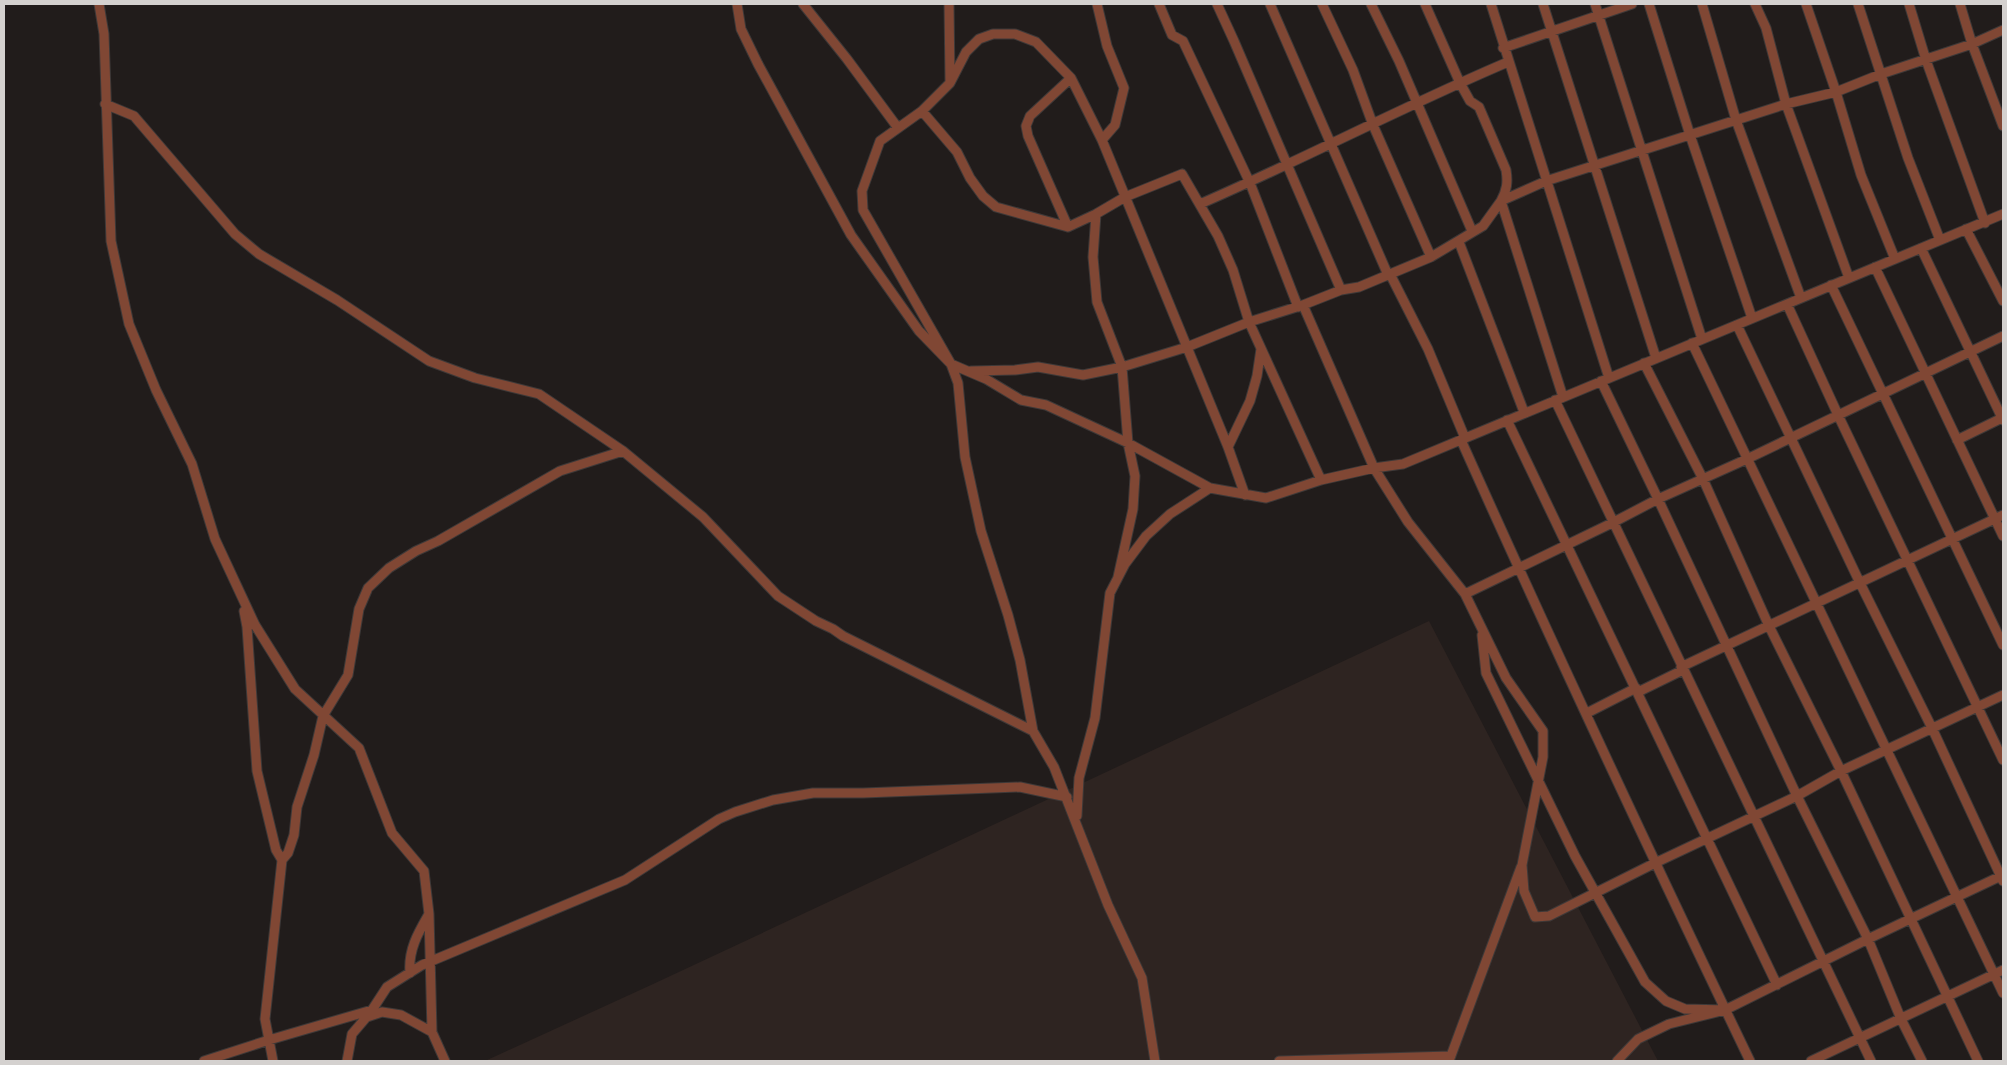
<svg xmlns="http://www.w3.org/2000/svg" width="2007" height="1065" font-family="Raleway,sans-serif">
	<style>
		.built { fill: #2e2421 }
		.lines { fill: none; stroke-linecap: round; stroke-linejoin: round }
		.minor-casing { stroke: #3e3938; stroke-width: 11 }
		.minor { stroke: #804734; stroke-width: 9 }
	</style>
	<rect width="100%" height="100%" fill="#211c1b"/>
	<path class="built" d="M1429,621L1658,1061H485L651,985Z"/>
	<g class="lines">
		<g class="minor-casing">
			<path id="minor" d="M99,4L104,34L111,241L129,324L156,390L192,464L215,539L255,625L295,689L359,748L392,833L424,871L429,914L432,1032
				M737,4L741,29L758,64L851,235L919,331L951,364L986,379L1021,400L1046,405L1128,443L1210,488L1266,498L1321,480L1374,468L1403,464L2003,214
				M803,4L847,59L898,128
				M949,4L950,81
				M1097,4L1107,46L1124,88L1115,125L1102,140
				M1159,4L1172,35L1183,41L1250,183L1298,307
				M1217,4L1234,41L1341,290
				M1270,4L1388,275
				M1322,4L1353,70L1373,125L1431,257
				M1371,4L1399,61L1472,231
				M1425,4L1460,83L1470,101L1479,107L1506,170C1508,182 1507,190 1501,201L1563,397
				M1491,4L1609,378
				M1543,4L1656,358
				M1595,4L1702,339
				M1649,4L1690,135L1752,318
				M1702,4L1736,120L1801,298
				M1755,4L1766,28L1786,104L1849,278
				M1806,4L1836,92L1861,175L1895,259
				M1858,4L1908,158L1940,240
				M1909,4L1926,60L1985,223
				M1960,4L1972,44L2003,126
				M1503,48L1632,4
				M105,104L134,116L235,234L259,254L337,300L429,361L475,378L539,394L623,451L703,517L778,596L816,621L833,629L843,636L1033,731L1054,767L1108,905L1142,978L1155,1061
				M922,111L957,152L970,178L983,196L996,207L1068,227L1096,214
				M1200,204C1304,159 1404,106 1508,62
				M1068,227L1028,136L1026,126L1030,116L1071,78
				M1966,229L2003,301
				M1459,242L1524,412
				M1921,248L2003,420
				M1875,267L2003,536
				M1390,274L1428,349L1465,438
				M1831,285L2003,645
				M1787,304L1838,415L2003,760
				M1303,305L1374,468L1408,522L1465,594L1506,678L1543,731V757L1522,865L1524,891L1535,917L1549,916L1655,863L1797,796L1841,771L2003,695
				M1737,325L1860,583L1932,728L2003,881
				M1692,343L2003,993
				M1644,363L1703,479L1769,626L1841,771L1978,1061
				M971,371L1015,370L1038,367L1083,375L1122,367L1187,347L1249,322L1303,305L1341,290L1359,287L1431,257L1483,226L1501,201L1546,181L1786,104L1836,92L1881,74L1972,44L2003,30
				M1601,381L1658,499L1797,796L1868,939L1901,1019L1922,1061
				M1555,400L1871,1061
				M1507,420L1777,985
				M1461,440C1554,648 1651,855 1750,1061
				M1957,440L2002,418
				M1228,447L1250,401L1257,376L1261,349
				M1118,577L1133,509L1135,476L1128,443L1122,367L1097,302L1093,257L1096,214L1125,197L1182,174L1218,236L1233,270L1249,322L1321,480
				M1465,594L1612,523L1658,499L1747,459L2003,336
				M244,611L247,627L257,771L276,850L282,860
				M1482,635L1486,673L1575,856L1645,982L1666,1001L1685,1009L1725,1010
				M1681,667L2003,515
				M1638,692L1683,670
				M1587,713L1636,688
				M1033,731L1020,660L1008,615L981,531L965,457L958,383L951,364L863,210L862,191L880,141L922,111L950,83L966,52L979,39L993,34H1015L1036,42L1071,78L1102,140L1228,447L1245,495
				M1077,816L1079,778L1095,718L1110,593L1125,564L1146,536L1170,514L1210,488
				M410,973C408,950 418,933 429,914
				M367,1017L382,1012L401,1015L432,1032L445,1061
				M204,1061L269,1040L372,1010L387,987L422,965L625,880L719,819L735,812L773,800L813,793H863L1020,787L1067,797
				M273,1061L265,1019L282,860L288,853L294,835L297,807L314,755L323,716L348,675L359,609L368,588L389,568L416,551L438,541L560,471L623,451
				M347,1061L352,1034L370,1013
				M1279,1061L1451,1056
				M1449,1061L1521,867
				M1617,1061L1638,1039L1669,1024L1725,1010L1868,939L2003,875
				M1811,1061L2003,970"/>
		</g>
		<use href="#minor" class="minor"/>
	</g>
	<rect width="2007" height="1065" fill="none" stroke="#d4d1cf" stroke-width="10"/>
</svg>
